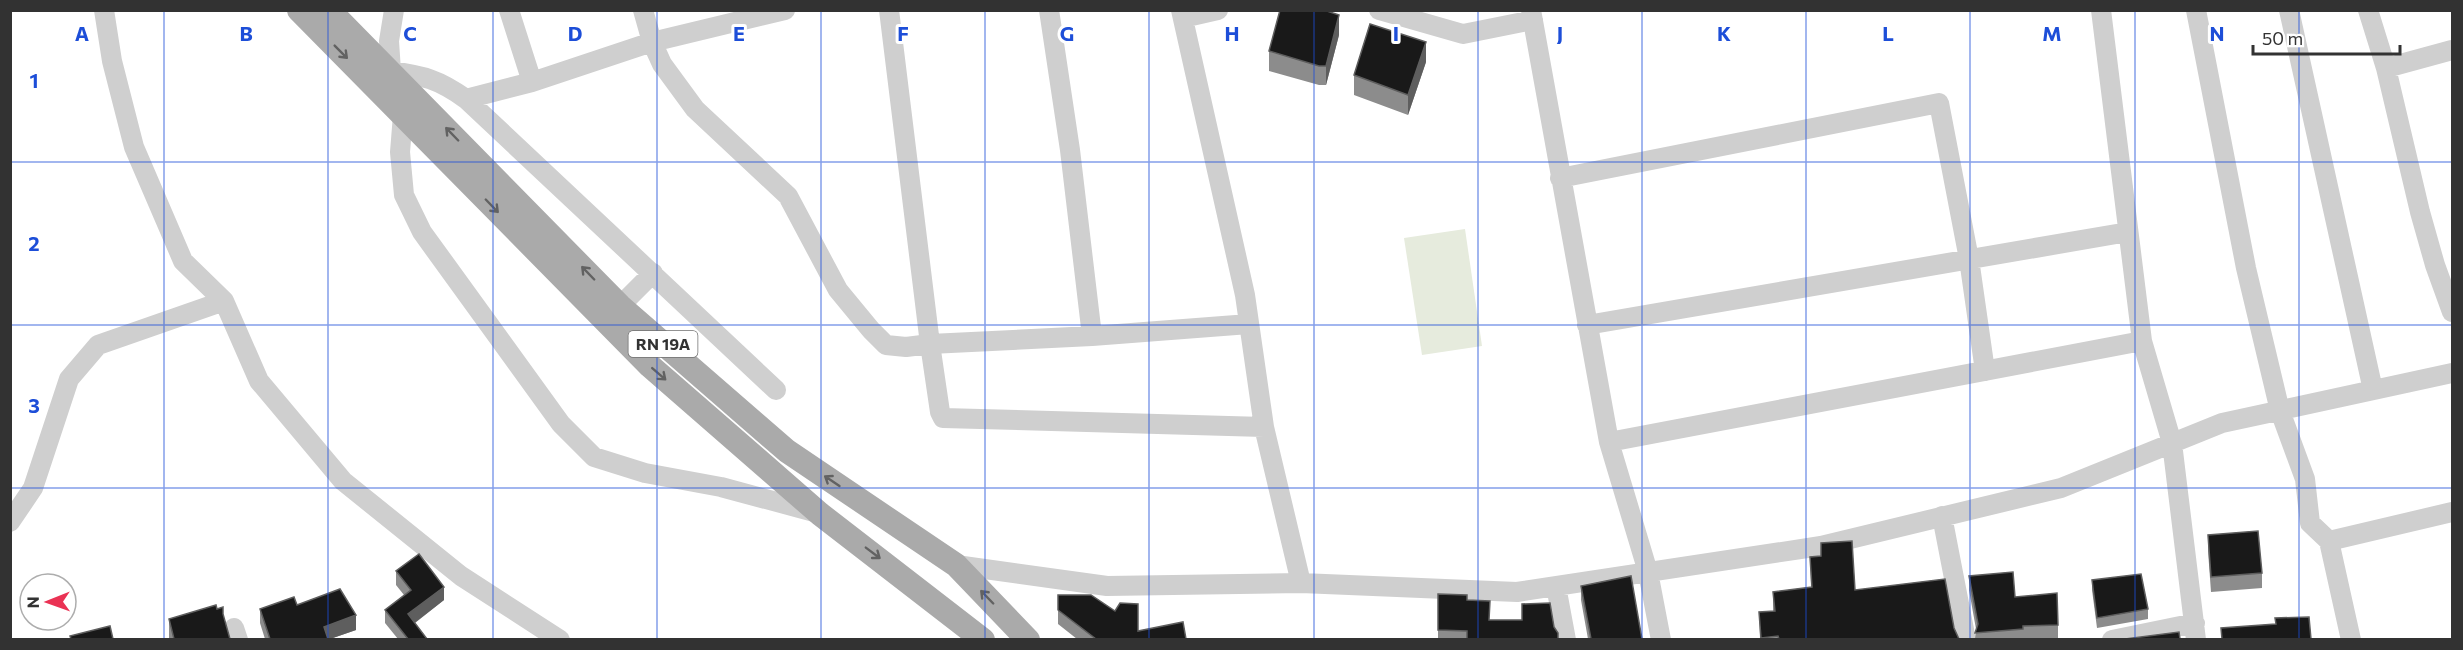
<svg xmlns="http://www.w3.org/2000/svg" width="2463" height="650" font-family="Commissioner,sans-serif">
	<style>
		.green { fill: #e6ebdd }
		.lines { fill: none; stroke-linecap: round; stroke-linejoin: round }
		.minor { stroke: #cfcfcf; stroke-width: 20 }
		.major { stroke: #aaa; stroke-width: 24 }
		.wall { fill: #8c8c8c }
		.shaded-wall { fill: #5e5e5e }
		.building { fill: #191919; stroke: #5e5e5e; stroke-width: 1.5 }
		.oneway { stroke: #626262 }
		.grid { fill: none; stroke: #1d4ed8; stroke-width: 1.5; stroke-opacity: 0.55 }
		.labels { text-anchor: middle; stroke-width: 6; stroke-linejoin: round; paint-order: stroke }
		.shield { fill: #fff; stroke: #707070; stroke-width: 1.5 }
		.shield-label { font-size: 16px; font-weight: bold; fill: #323232 }
		.grid-label { font-size: 20px; text-anchor: middle; font-weight: bold; fill: #1d4ed8; stroke: #fff; stroke-width: 6; stroke-linejoin: round; paint-order: stroke }
	</style>
	<rect width="100%" height="100%" fill="#fff"/>
	<path class="green" d="M1465,229L1482,346L1422,355L1404,238Z"/>
	<g class="lines">
		<path class="minor" d="M104,10L112,61L134,147L183,261L224,301L259,381L343,481L461,576L560,640
			M394,10L389,41L391,71C424,76 438,79 466,99L776,390
			M509,10L532,82
			M643,10L652,42L785,10
			M889,10L930,344L1092,336L1249,324
			M1049,10L1070,150L1092,336
			M1181,10L1245,295L1264,427L1301,583
			M1379,10L1463,34L1533,20
			M1531,10L1609,442L1648,572L1661,640
			M2101,10L2142,341L2172,443L2196,640
			M2196,10L2246,268L2280,411L2305,479L2310,523L2329,541L2351,640
			M2289,10L2373,390
			M2368,10L2386,68
			M1183,18L1218,10
			M2452,50L2386,68L2420,212L2435,265L2452,312
			M466,99L532,82L652,42L662,64L695,109L788,196L838,290L871,330L886,345L906,347L930,344L940,412L943,418L1264,427
			M403,115L400,152L404,195L422,232L561,424L594,457L645,473L721,487L818,513
			M1560,178L1939,103L1969,259L1985,371
			M620,306L653,273
			M1587,325L2128,232
			M1609,442L2142,341
			M1942,516L1966,640
			M10,522L33,488L69,379L98,345L224,301
			M2329,541L2452,512
			M956,565L1107,586L1301,583L1517,592L1821,546L2061,488L2222,423L2452,373
			M1556,586L1566,640
			M234,628L238,640
			M2112,640L2195,623"/>
		<path class="major" d="M299,10L650,366L820,514L983,640
			M329,10L620,306L787,451L956,565L1028,640"/>
	</g>
	<path class="wall" d="M1339,35L1326,85H1319L1269,71V51Z
		M1426,62L1408,115L1354,95V75Z
		M2208,535L2262,573V588L2211,592L2208,551Z
		M1821,543L1855,590L1954,628L1959,639H1760L1759,612L1773,611V592L1811,587L1810,557L1821,556Z
		M396,571L444,600L415,623L427,639H398L385,623V610L404,595L396,585Z
		M1969,576L2015,597L2058,625V639H1975L1976,629L1969,590Z
		M2092,580L2148,609V619L2097,628L2092,590Z
		M1581,586L1642,639H1588L1581,600Z
		M1438,594L1467,600L1489,620L1554,627L1558,639H1438Z
		M1058,595L1138,631L1186,639H1077L1058,624Z
		M217,609L223,615L230,639H169V619Z
		M260,609L356,630L330,639H265L260,623Z"/>
	<path class="shaded-wall" d="M1339,15V35L1326,85V66Z
		M1426,42V62L1408,115V95Z
		M444,587V600L408,628V614Z
		M356,615V630L330,639H324V627Z"/>
	<path class="building" d="M1280,10H1324L1339,15L1326,66H1319L1269,51Z
		M1370,24L1426,42L1408,95L1354,75Z
		M2258,531L2262,573L2211,577L2208,535Z
		M1852,541L1855,590L1945,579L1954,628L1959,639H1779L1778,636L1761,638L1759,612L1775,611L1773,592L1812,587L1810,557L1821,556V543Z
		M419,554L444,587L408,614L427,639H408L385,610L411,590L396,571Z
		M2013,572L2015,597L2057,593L2058,625L2023,626V629L1975,633L1978,624L1969,576Z
		M2141,574L2148,609L2097,618L2092,580Z
		M1631,576L1642,639H1591L1581,586Z
		M340,589L356,615L324,627L328,639H270L260,609L294,597L297,605Z
		M1438,594L1467,595V600L1490,601L1489,620H1522V604L1550,603L1554,627L1558,633V639H1467V631L1438,630Z
		M1058,595H1091L1115,611L1120,603L1138,604V631L1183,622L1186,639H1096L1058,610Z
		M216,605L217,609L223,607V614L230,639H174L169,619Z
		M2309,617L2311,639H2222L2221,628L2276,624L2275,618Z
		M110,626L113,639H71L70,636Z
		M2179,632L2180,639H2125Z"/>
	<defs><path id="oneway-shaft" d="M-6 0H5M1.5-3L5.5 0L1.5 3" fill="none" stroke-width="1.6" stroke-linecap="round" stroke-linejoin="round" transform="scale(1.5)"/></defs>
	<g class="oneway">
		<use href="#oneway-shaft" transform="translate(341 52) rotate(45)"/>
		<use href="#oneway-shaft" transform="translate(452 134) rotate(-134)"/>
		<use href="#oneway-shaft" transform="translate(492 206) rotate(46)"/>
		<use href="#oneway-shaft" transform="translate(588 273) rotate(-134)"/>
		<use href="#oneway-shaft" transform="translate(659 374) rotate(41)"/>
		<use href="#oneway-shaft" transform="translate(832 481) rotate(-146)"/>
		<use href="#oneway-shaft" transform="translate(873 553) rotate(37)"/>
		<use href="#oneway-shaft" transform="translate(987 597) rotate(-134)"/>
	</g>
	<path class="grid" d="M164,10V640M328,10V640M493,10V640M657,10V640M821,10V640M985,10V640M1149,10V640M1314,10V640M1478,10V640M1642,10V640M1806,10V640M1970,10V640M2135,10V640M2299,10V640M10,162H2452M10,325H2452M10,488H2452"/>
	<g class="labels">
		<rect class="shield" x="628.5" y="331" width="69" height="26" rx="4.5"/>
		<g class="shield-label">
			<text x="663" y="350">RN 19A</text>
		</g>
	</g>
	<g class="grid-label">
		<text x="82" y="41">A</text>
		<text x="246" y="41">B</text>
		<text x="410" y="41">C</text>
		<text x="575" y="41">D</text>
		<text x="739" y="41">E</text>
		<text x="903" y="41">F</text>
		<text x="1067" y="41">G</text>
		<text x="1232" y="41">H</text>
		<text x="1396" y="41">I</text>
		<text x="1560" y="41">J</text>
		<text x="1724" y="41">K</text>
		<text x="1888" y="41">L</text>
		<text x="2052" y="41">M</text>
		<text x="2217" y="41">N</text>
		<text x="34" y="88">1</text>
		<text x="34" y="251">2</text>
		<text x="34" y="413">3</text>
	</g>
	<rect width="2463" height="650" fill="none" stroke="#323232" stroke-width="24"/>
	<g transform="translate(48 602) rotate(269)"><circle r="28" fill="#ffffff" stroke="#adadad" stroke-width="1.5"/>
	<path d="M0-4.5L10 22L0 15L-10 22Z" fill="#ea3254"/>
	<text y="-9" font-size="16" font-weight="bold" text-anchor="middle" fill="#323232">N</text>
	</g>
	<path d="M2253 45v9h147v-9" fill="none" stroke="#323232" stroke-width="3"/>
	<text x="2262" y="45" font-size="18" fill="#323232" stroke="#ffffff" stroke-width="4.5" paint-order="stroke">50 m</text>
</svg>
